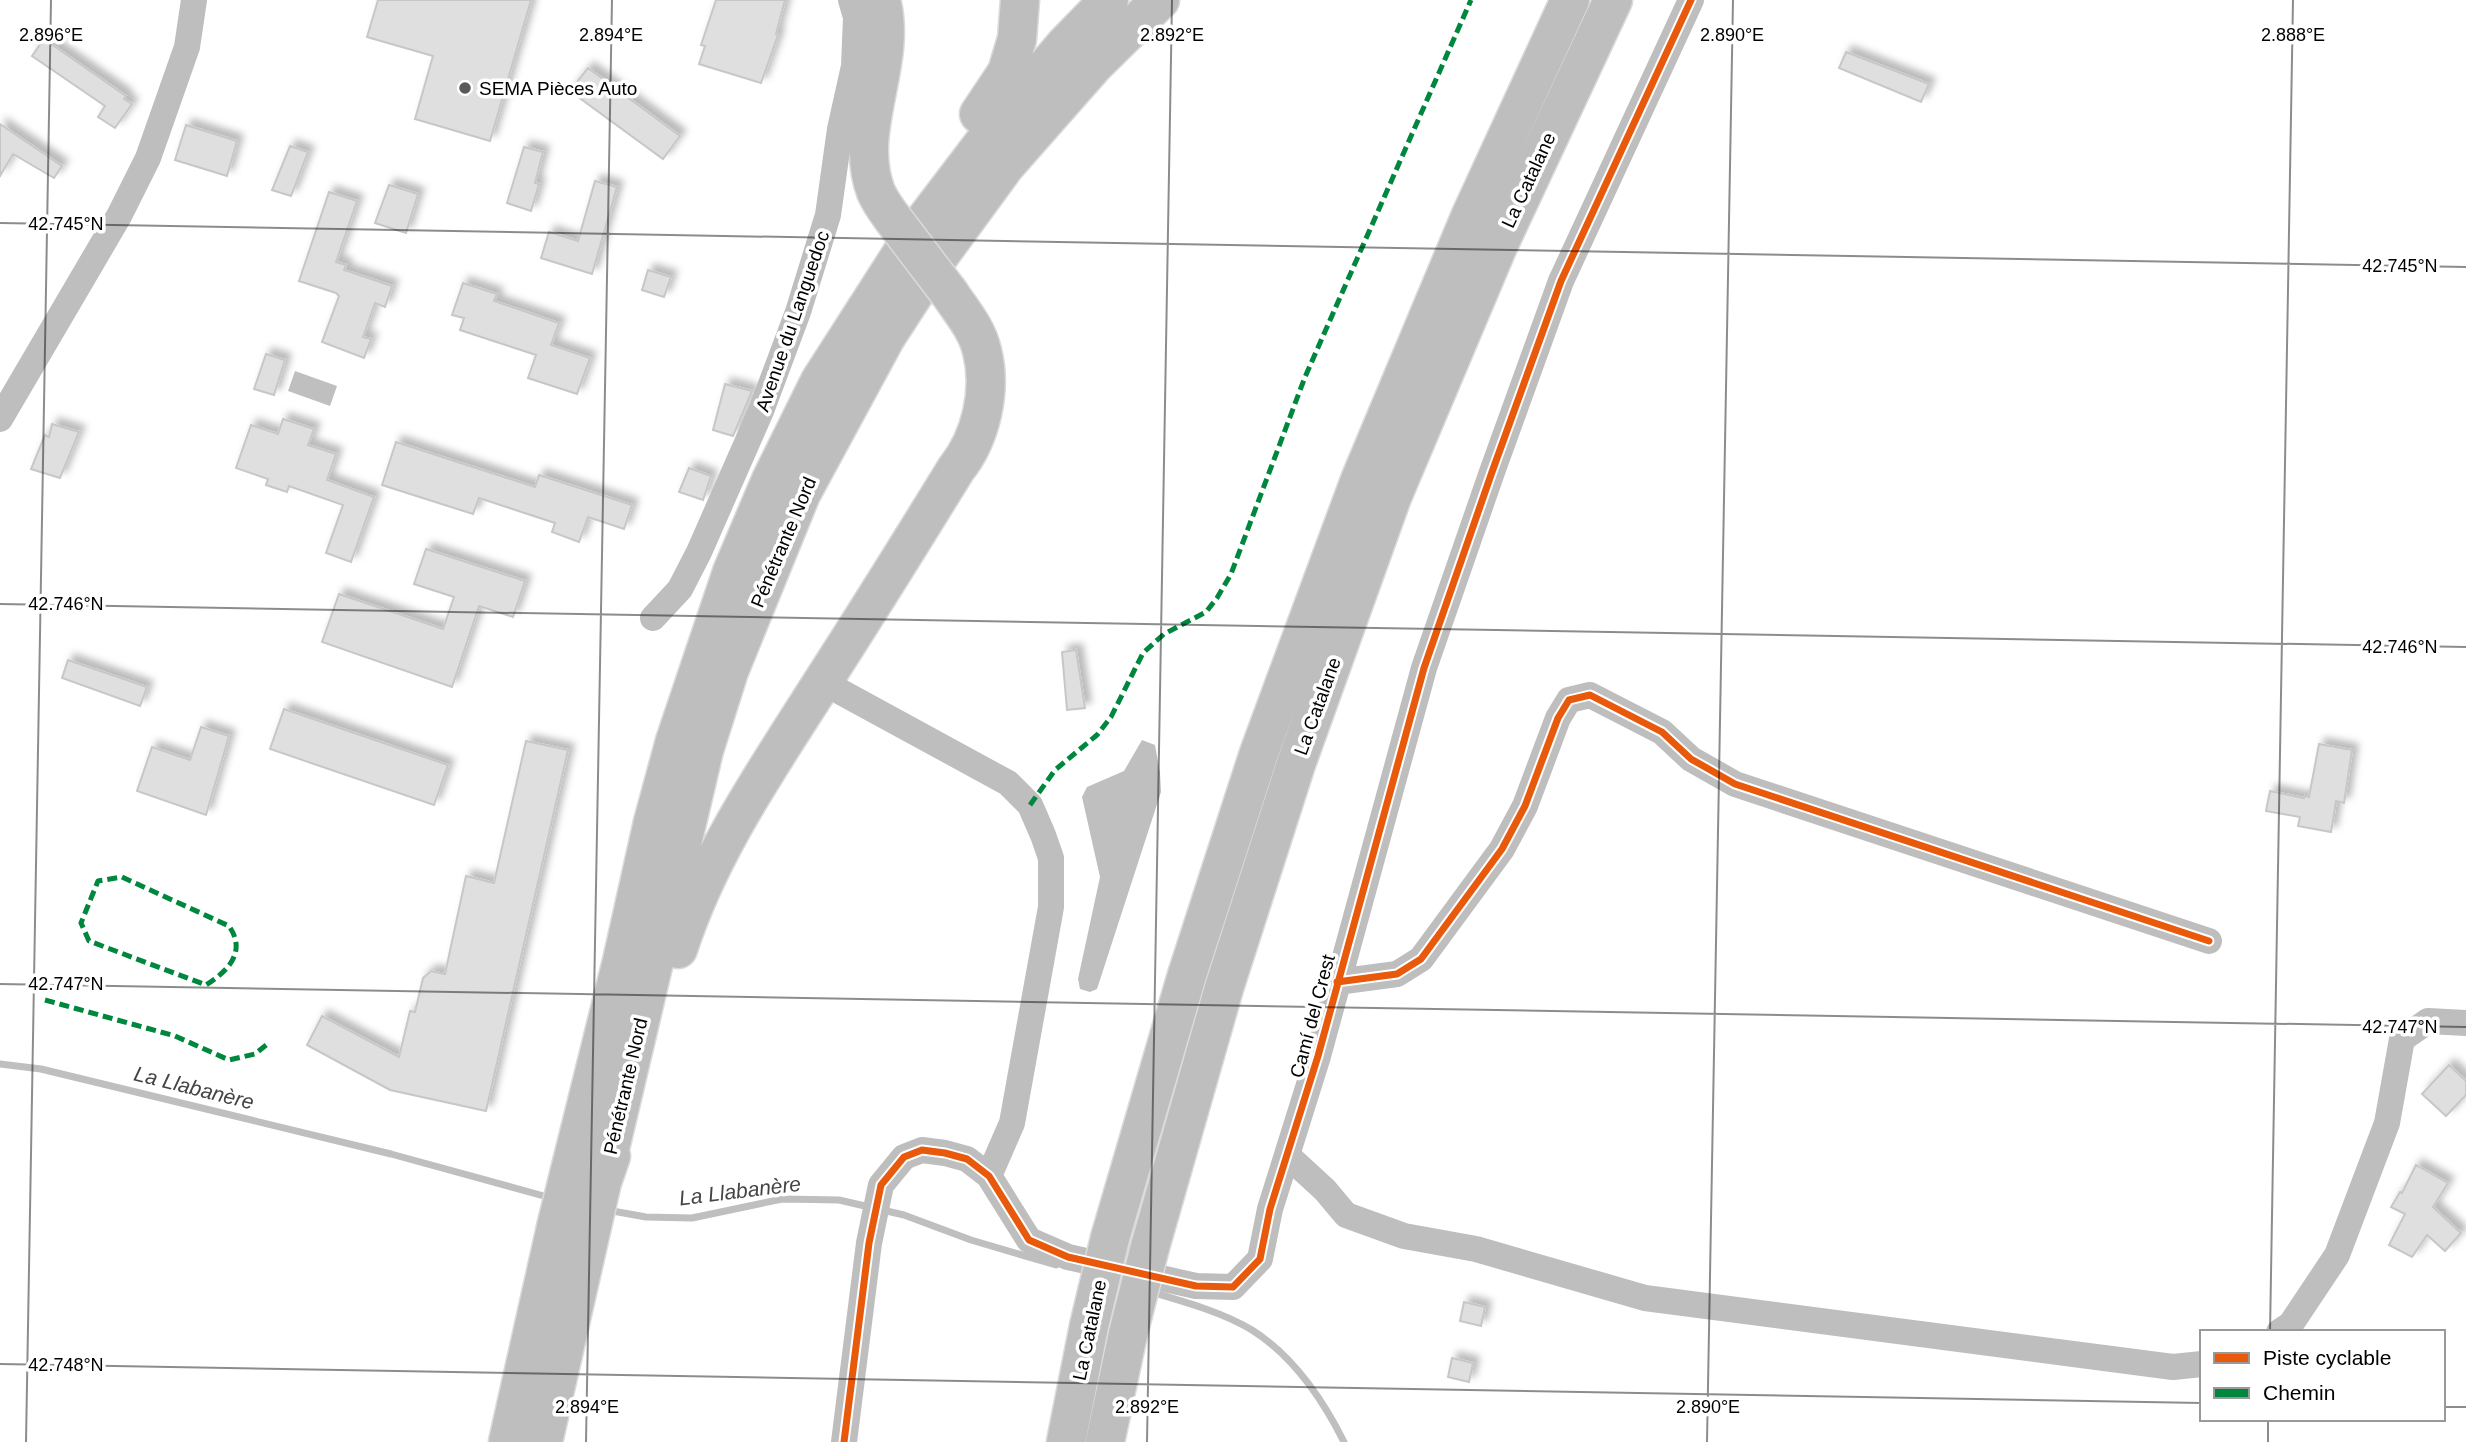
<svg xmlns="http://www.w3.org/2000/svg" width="2466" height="1442" font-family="Helvetica,sans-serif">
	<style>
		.water { fill: #bfbfbf }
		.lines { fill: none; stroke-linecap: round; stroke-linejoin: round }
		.stream { stroke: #bfbfbf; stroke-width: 7 }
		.building { fill: #dfdfdf; stroke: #c7c7c7; stroke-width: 2; filter: url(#shadow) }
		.trunk-casing { stroke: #dbdbdb; stroke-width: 41 }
		.motorway-casing { stroke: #dbdbdb; stroke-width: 41 }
		.minor { stroke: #bebebe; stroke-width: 26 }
		.trunk { stroke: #bebebe; stroke-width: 38 }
		.motorway { stroke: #bebebe; stroke-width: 38 }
		.trunk-bridge-casing { stroke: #dbdbdb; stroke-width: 41; stroke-linecap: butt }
		.motorway-bridge-casing { stroke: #dbdbdb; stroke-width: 41; stroke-linecap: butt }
		.trunk-bridge { stroke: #bebebe; stroke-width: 38 }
		.motorway-bridge { stroke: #bebebe; stroke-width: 38 }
		.quiet { stroke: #00873e; stroke-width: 5; stroke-dasharray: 10 5; stroke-linecap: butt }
		.cycleway-casing { stroke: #fff; stroke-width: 11 }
		.cycleway { stroke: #e8590c; stroke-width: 7 }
		.ticks { fill: none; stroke: #000; stroke-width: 2; stroke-opacity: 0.45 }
		.poi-dot { fill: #595959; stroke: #fff; stroke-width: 2.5 }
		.labels { text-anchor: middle; stroke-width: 7; stroke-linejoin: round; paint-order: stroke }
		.poi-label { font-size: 19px; fill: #000; stroke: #fff; text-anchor: start }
		.street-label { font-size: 19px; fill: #000; stroke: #fff }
		.water-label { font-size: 21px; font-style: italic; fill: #444; stroke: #fff }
		.ticks-label { font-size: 18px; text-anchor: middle; fill: #000; stroke: #fff; stroke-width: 7; stroke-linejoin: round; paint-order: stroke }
	</style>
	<defs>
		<filter id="shadow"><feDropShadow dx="6" dy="-6" stdDeviation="3.5" flood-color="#0004"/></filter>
	</defs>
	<rect width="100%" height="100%" fill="#fff"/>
	<path class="water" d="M295,371L337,386L330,406L288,391Z
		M1142,740L1155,745L1160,773L1161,792L1097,989L1090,992L1080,989L1078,979L1100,877L1082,797L1087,787L1124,771Z"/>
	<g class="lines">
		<path class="stream" d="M0,1064L41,1069L391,1154L551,1198
			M607,1210L646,1217L692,1218L782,1199L839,1200L904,1215L971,1240L1056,1265
			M1151,1292C1185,1302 1222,1312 1252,1330C1293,1356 1323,1400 1344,1442"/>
	</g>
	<path class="building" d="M378,0H531L490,141L415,119L433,56L367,37Z
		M716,0H785L776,34L778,35L761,83L699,64L705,46L701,45Z
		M44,39L126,96L124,99L132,104L115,128L98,117L105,106L32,56Z
		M1846,52L1929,84L1921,102L1839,68Z
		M588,68L680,136L663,159L570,91Z
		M0,124L62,166L54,178L13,154L0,176Z
		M186,125L237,141L227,176L175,160Z
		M290,146L308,152L291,196L272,190Z
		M524,147L543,152L535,183L539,184L531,211L507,203Z
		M595,181L617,187L592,274L541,258L549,232L578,241Z
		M389,185L418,194L406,233L375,223Z
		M329,192L357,201L336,262L346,265L344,270L392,286L385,307L375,303L363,337L371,339L364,358L322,342L339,296L336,293L299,281Z
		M648,270L671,277L664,297L642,290Z
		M463,283L497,294L494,301L559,323L551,345L590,358L577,394L528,378L536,355L460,330L464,318L452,315Z
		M266,354L285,360L274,395L254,389Z
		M725,384L752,391L733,436L713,430Z
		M283,419L314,429L308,445L336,454L327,480L374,497L351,562L326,553L343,505L289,486L287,492L266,485L268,479L236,468L251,425L278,434Z
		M52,424L79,432L60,478L31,469L45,435L49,437Z
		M396,442L535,487L539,475L632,505L624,529L588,517L579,542L552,532L555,523L479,498L473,514L382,485Z
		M689,468L711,476L703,500L679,492Z
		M426,549L525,581L513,617L479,606L452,687L322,642L339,594L443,629L454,597L414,584Z
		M1076,650L1085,708L1067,710L1062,652Z
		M68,660L147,687L140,706L62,678Z
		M284,709L448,765L434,805L270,749Z
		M201,727L229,736L206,815L137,791L152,747L190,760Z
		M526,741L568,750L486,1111L390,1090L307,1045L322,1016L399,1057L410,1011L415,1012L423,978L431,971L445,974L466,876L494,883Z
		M2319,744L2352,750L2344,803L2336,801L2331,832L2298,826L2300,817L2266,811L2270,791L2304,798L2305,796L2309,797Z
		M2449,1065L2466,1081V1095L2446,1116L2422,1094Z
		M2416,1165L2448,1183L2433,1207L2461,1233L2445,1251L2427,1235L2412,1257L2389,1245L2405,1214L2391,1207L2400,1192L2402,1193Z
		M1464,1302L1485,1307L1481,1326L1460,1321Z
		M1452,1358L1473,1363L1469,1382L1448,1377Z"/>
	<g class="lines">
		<g class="trunk-casing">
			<path id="trunk" d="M881,0C898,64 852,129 876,192C880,201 887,211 893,219
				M979,114L1007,72L1017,39L1020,0
				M678,949C710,850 770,765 825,678C870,608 913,539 956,469C981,438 992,390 982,351C977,329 962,312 950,294
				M602,1182L704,750L729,671L801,494L886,337L934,263L1005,166L1094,65L1160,0
				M508,1442L557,1223L622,961L653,822L675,741L732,572L771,480L820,381L913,236L1005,115L1065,45L1109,0
				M543,1442L602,1182L611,1156"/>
		</g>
		<g class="motorway-casing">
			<path id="motorway" d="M1110,1238L1187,975L1259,753L1360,480L1471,215L1570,0
				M1150,1247L1224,988L1296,764L1392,497L1498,246L1613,0
				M1066,1442L1089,1326
				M1105,1442L1128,1334"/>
		</g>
		<path class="minor" d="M0,419L119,216L148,158L187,47L194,0
			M653,618L680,589L699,552L761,411L798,312L828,215L840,129L854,66L856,17L851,0
			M841,692L1008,783L1030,805L1043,835L1051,858V907L1012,1123L989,1176
			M1337,982L1397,974L1421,959L1502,849L1525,806L1558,718L1569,700L1590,695L1662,732L1691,759L1735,784L2209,941
			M1288,1156L1325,1190L1346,1215L1404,1236L1476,1249L1645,1298L2173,1367L2202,1364
			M2279,1332L2291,1324L2337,1255L2387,1123L2402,1039L2428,1021L2466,1023
			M844,1442L869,1243L881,1185L904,1157L922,1150L945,1153L967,1159L989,1176L1029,1240L1068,1257L1196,1286L1233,1287L1260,1259L1270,1209L1318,1056L1424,668L1492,472L1561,281L1691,0"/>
		<use href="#trunk" class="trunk"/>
		<use href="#motorway" class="motorway"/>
		<g class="trunk-bridge-casing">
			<path id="trunk-bridge" d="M893,219L950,294"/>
		</g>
		<g class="motorway-bridge-casing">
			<path id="motorway-bridge" d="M1089,1326L1110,1238
				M1128,1334L1150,1247"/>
		</g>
		<use href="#trunk-bridge" class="trunk-bridge"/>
		<use href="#motorway-bridge" class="motorway-bridge"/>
		<path class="quiet" d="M1030,805L1055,770L1097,735L1111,717L1143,653L1164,634L1206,612L1217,598L1231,574L1305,377L1471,0
			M122,877L229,926C247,952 228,971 206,985L89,941L81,923L98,881Z
			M45,1000L175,1036L229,1060L255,1054L270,1042"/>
		<g class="cycleway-casing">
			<path id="cycleway" d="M1337,982L1397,974L1421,959L1502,849L1525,806L1558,718L1569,700L1590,695L1662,732L1691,759L1735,784L2209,941
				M844,1442L869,1243L881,1185L904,1157L922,1150L945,1153L967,1159L989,1176L1029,1240L1068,1257L1196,1286L1233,1287L1260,1259L1270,1209L1318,1056L1424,668L1492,472L1561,281L1691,0"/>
		</g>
		<use href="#cycleway" class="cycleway"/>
	</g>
	<path class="ticks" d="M0,223L2466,267M0,604L2466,647M0,984L2466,1027M2270,1332L2293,0M0,1364L2202,1403M2443,1407H2466M26,1442L51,0M586,1442L612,0M1147,1442L1172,0M1707,1442L1733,0M2268,1442V1419"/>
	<circle class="poi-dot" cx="465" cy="88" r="7"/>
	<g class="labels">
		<g class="poi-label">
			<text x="479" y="95">SEMA Pièces Auto</text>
		</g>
		<g class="street-label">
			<text transform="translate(1528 180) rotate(-65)" y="7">La Catalane</text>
			<text transform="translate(792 321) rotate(-71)" y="7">Avenue du Languedoc</text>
			<text transform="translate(783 542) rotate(-67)" y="7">Pénétrante Nord</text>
			<text transform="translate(1317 706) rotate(-70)" y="7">La Catalane</text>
			<text transform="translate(1312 1016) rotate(-75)" y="7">Camí del Crest</text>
			<text transform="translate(625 1086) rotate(-77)" y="7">Pénétrante Nord</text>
			<text transform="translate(1089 1330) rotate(-78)" y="7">La Catalane</text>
		</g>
		<g class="water-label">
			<text transform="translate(194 1088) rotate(14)" y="7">La Llabanère</text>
			<text transform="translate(740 1191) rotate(-7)" y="7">La Llabanère</text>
		</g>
	</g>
	<g class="ticks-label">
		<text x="51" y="41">2.896°E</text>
		<text x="611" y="41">2.894°E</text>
		<text x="1172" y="41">2.892°E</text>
		<text x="1732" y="41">2.890°E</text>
		<text x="2293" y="41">2.888°E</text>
		<text x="66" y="230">42.745°N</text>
		<text x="2400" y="272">42.745°N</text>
		<text x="66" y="610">42.746°N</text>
		<text x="2400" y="653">42.746°N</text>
		<text x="66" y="990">42.747°N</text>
		<text x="2400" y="1033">42.747°N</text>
		<text x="66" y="1371">42.748°N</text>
		<text x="587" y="1413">2.894°E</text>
		<text x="1147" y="1413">2.892°E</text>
		<text x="1708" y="1413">2.890°E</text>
	</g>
	<rect x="2200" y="1330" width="245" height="91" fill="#ffffff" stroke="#999999" stroke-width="2"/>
	<rect x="2214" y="1353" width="35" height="10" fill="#e8590c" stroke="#999999" stroke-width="2"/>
	<text x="2263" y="1365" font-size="21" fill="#000000">Piste cyclable</text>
	<rect x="2214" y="1388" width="35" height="10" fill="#00873e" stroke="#999999" stroke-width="2"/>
	<text x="2263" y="1400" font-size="21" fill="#000000">Chemin</text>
</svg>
